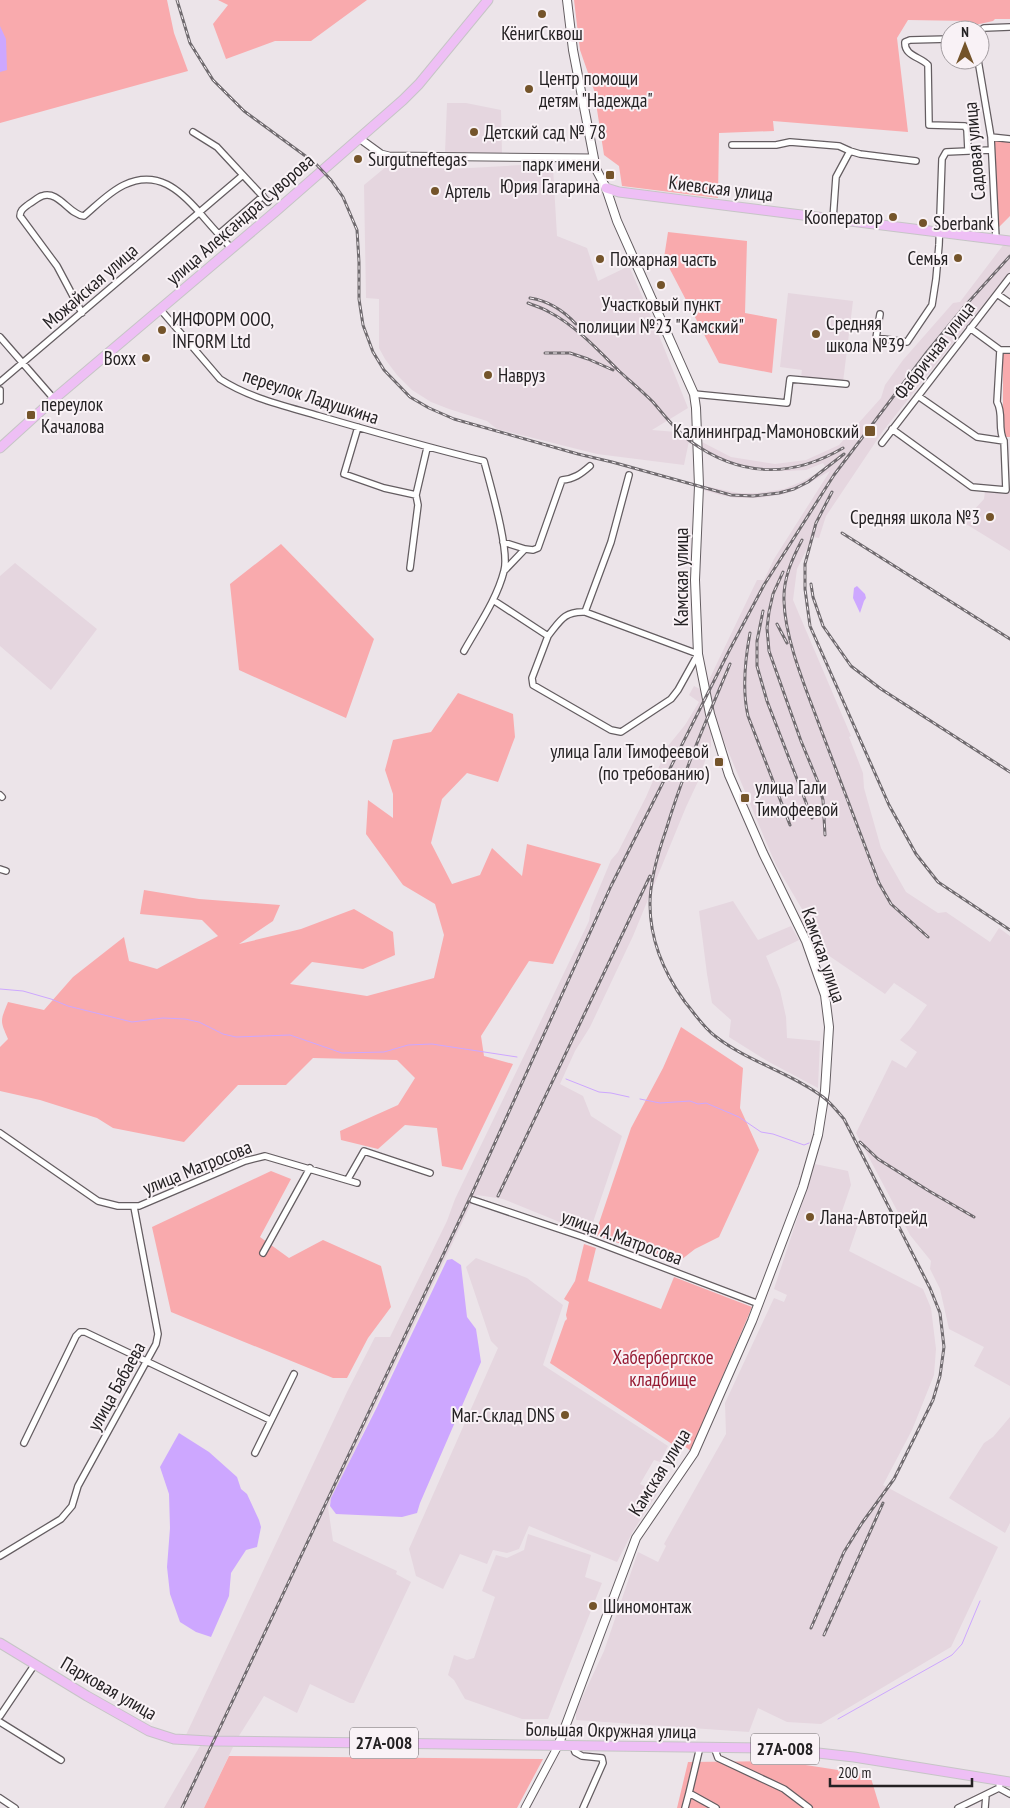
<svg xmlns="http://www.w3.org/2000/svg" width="1010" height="1808" font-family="'PT Sans Narrow',sans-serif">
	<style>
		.built { fill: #e5d6df }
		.green { fill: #f9aaad }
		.water { fill: #cda7ff }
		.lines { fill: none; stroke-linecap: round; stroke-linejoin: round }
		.stream { stroke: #cda7ff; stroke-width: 1 }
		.minor-casing { stroke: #645d61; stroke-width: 8 }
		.tertiary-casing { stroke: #645d61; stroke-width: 9 }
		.secondary-casing { stroke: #645d61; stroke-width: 10 }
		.primary-casing { stroke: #c6c5c6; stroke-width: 11 }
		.minor { stroke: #fff; stroke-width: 5.5 }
		.tertiary { stroke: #fff; stroke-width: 7 }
		.secondary { stroke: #fff; stroke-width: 8 }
		.primary { stroke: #eebff5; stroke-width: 9 }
		.rail-casing { stroke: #706b6f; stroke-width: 3 }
		.rail { stroke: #f9f2f6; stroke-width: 1; stroke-dasharray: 4; stroke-linecap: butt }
		.poi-dot { fill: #74542a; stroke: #f9f2f6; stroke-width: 2 }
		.labels { text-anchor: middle; stroke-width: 4; stroke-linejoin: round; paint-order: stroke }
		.shield { fill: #f9f2f6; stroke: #646062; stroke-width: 1 }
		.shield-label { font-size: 18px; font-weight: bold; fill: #242123 }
		.poi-label { font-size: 19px; fill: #242123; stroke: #f9f2f6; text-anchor: start }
		.street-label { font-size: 19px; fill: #242123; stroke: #f9f2f6 }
		.park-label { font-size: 19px; fill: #961a32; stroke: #f9f2f6 }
	</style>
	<rect width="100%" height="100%" fill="#ece4e9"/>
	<path class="built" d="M447,103H466L501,110L502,153H445Z
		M539,164L553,168L557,236L587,248L598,281L629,266L658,333L688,408L652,430L676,432L689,441L684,465L597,454L497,429L487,421L449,409L431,402L412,390L397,375L385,359L379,348V299L366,298L364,185L387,166L452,169Z
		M1004,244L1010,245V271L883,431L826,516L819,538L813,537L797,569L793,600L851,736L849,737L863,773L864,788L881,848L906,892L938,913L946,912L990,942L999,928L1010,936V1386L974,1366L984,1347L949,1329L940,1289L930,1269L931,1261L910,1235L856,1133L892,1060L906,1068L917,1052L900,1040L910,1029L927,1005L894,983L885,994L822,951L809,921L776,865L764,837L713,715L706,686L757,580H764L774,559L830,471L802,487L785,494L758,498H736L720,495L700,489V485L738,493H758L784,489L803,481L826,468L823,463L806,470L787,471L754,469L731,463L705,450L700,447V441L731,457L775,464L806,460L839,445L881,398L885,385L903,360L953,303L960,302Z
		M788,293L853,301L843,382L801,377L802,370L780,367Z
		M985,491L1010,492V551L966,524L974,510L984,499Z
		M15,563L97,629L51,690L0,646V576Z
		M694,686L702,690L711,728V746L700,774L701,775L686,807L633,936L590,1027L575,1051L560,1084L583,1096L591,1116L622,1136L589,1234L503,1199L477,1195L470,1206L328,1507L333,1541L397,1571L396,1574L411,1582L354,1703H350L310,1684L297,1713L264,1696L237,1739L185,1737L347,1392L375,1337H390L447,1221L455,1199L589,921L591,908L611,860L618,852L646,797L668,746L685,725L699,702L689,695Z
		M733,901L758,940L791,926L799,940L766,956L780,990L786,1017L787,1038L820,1041L818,1088L769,1062L729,1037L731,1020L712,1003L707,974L699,911Z
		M815,1164L848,1171L851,1185L841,1214L860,1219L849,1251L923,1289L931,1308L936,1349L934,1375L912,1430L883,1485L998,1547L951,1647L821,1724L787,1722L758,1708L749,1732L576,1720V1711L604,1651L638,1552L658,1562L666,1546L664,1544L726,1434L725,1403L774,1298L784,1302L787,1295L774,1289Z
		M476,1258L527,1278L563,1305L543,1365L668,1446L660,1462L654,1460L640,1484L658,1492L632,1533L617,1562L529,1526L519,1549L507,1553L493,1550L487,1564L460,1554L443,1589L416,1576L409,1549L498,1348L491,1341L466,1267Z
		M1010,1417V1523L1005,1533L949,1498L984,1443L993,1437Z
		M528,1534L591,1555L585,1577L602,1583L548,1719H522L465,1699L454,1680L448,1675L454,1655L467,1660L474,1658L495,1597L482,1591L496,1555L507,1558L524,1550Z
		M200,1746L233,1747L204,1808H164Z"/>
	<path class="green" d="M0,0H167L174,33L188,71L0,123Z
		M218,0H367L311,41H275L226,59L213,24L228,5Z
		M574,0H1010V19H995L993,21L975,25L969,21L908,20L897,38L908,132L773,121L774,131L719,133L718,198L622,186L619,166L604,155L594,90L580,50Z
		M993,140L1010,141V216L998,228Z
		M668,232L747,241L745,313L777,319L772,373L719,363L664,258Z
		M1003,354H1010V437H1003Z
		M281,544L374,639L346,718L239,670L230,584Z
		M458,693L513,714L515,737L498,782L467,773L442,799L431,843L452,884L480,875L492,848L522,876L527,844L601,864L553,964L529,961L481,1036L484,1056L513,1064L462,1170L442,1166L437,1128L405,1125L378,1149L341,1140L340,1131L398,1105L415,1078L397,1060L313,1058L286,1085H238L184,1142L113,1128L97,1118L40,1100L0,1091V1047L8,1039C0,1020 0,1022 8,1002L44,1010L73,977L124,937L129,961L157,969L218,936L202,920L140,914L144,890L199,899L280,905L273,921L239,944L301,929L354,909L393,932L395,955L363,969L312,962L290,984L367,996L434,978L444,935L435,904L403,885L366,834L368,800L393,818V794L385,770L393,740L431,732Z
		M681,1027L743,1068L740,1108L759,1150L719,1237L695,1249L677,1263L595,1235L631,1128L663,1068Z
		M271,1171L291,1179L260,1237L289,1258L323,1240L381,1266L391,1307L368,1338L347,1378H333L171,1312L152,1227Z
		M584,1244L596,1248L588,1281L661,1309L674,1277L752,1307L691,1451L684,1446L678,1448L550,1363L565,1321L567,1319L566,1315L569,1302L564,1299L575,1281Z
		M229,1756L543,1759L517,1808H204Z
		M780,1761L870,1775L880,1808H677L688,1762Z"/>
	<path class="water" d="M0,26L6,39L7,70L0,72Z
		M857,586L865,594L866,598L864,601L860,613L853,598L854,588Z
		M452,1259L461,1265L467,1317L476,1329L481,1362L420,1503L417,1513L402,1517L336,1514L330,1506L331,1498L377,1407L447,1260Z
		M179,1433L209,1452L237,1477L241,1489L247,1494L259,1520L261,1527L257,1547L246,1550L231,1573L229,1596L211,1637L196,1632L180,1622L170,1594L167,1567L170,1528L169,1494L160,1467Z"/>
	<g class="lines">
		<path class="stream" d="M0,989L23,991L51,999L68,1006L132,1022L163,1018L185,1019L199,1022L223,1034L236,1037L290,1035L342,1053L384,1052L408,1045L432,1044L517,1057
			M566,1079L599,1092L611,1093L629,1097
			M640,1099L660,1103L690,1101L698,1104L706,1103L739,1117L761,1132L773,1134L804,1145L809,1143
			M838,1719L952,1655L962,1644L980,1601"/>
		<g class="minor-casing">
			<path id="minor" d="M980,31L984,28L1010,27
				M950,39L910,40L905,42C904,56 921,57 928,65L929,125L965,126L967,130L968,150
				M978,60L991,137L996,239
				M193,132L217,147L268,202
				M991,137L1010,139
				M732,145H776L790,142L839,146L850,151
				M833,219L836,177L850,151L860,154L916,161
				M219,234L263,196
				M997,294L1010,303
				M160,309L220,379C249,398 285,406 319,416C374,432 429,448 484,461C490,484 510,551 504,571C497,599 478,626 464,651
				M82,313L57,266L20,216C20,210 24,208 29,204C33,202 38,197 42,196C59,190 69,215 84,216C96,206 109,192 124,185C157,169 180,190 200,213C210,225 221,237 231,248
				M880,314L876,338L907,342L932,305L936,279L939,245L942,159L946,152L991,150
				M970,328L1000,350
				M0,337L54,399
				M0,382L243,175
				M0,390V401
				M694,394L787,403L790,379L846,384
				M918,396L977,437L1004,441
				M358,427L344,474L384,488L416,495
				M892,429L972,487L1006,490L1004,441C997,429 1004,414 997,402L1000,350H1010
				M882,443L1010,277
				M503,542L525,549
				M410,568L418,505L416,495L427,448
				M505,570L525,549L533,550L538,548L562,480C574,479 581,474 590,466
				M493,600L548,636C560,621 564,611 585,612L698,654L678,690L671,699L621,732L611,730L533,685L532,678L548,636
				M585,612L611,542L629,475
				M0,795L2,797
				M0,869L6,871
				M0,1133L98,1201L118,1206H139L245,1161L265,1156L357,1183
				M348,1179L364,1151L430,1173
				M473,1200L583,1237L759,1304
				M263,1253L310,1168
				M24,1443L76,1336L80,1332H85L270,1420
				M255,1453L294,1374
				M0,1556L61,1519L72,1506L78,1486L156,1344L158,1334L134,1207
				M0,1716L35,1664
				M0,1722L61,1760
				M573,1746L575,1752L582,1756L602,1758L603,1763L583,1808
				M714,1747L718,1758L784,1789L809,1808
				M999,1788L1010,1794
				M689,1793L700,1747
				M0,1798L15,1808
				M685,1808L689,1793L716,1808
				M958,1808L999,1788L1000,1781
				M985,1808L986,1795"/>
		</g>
		<g class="tertiary-casing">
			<path id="tertiary" d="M359,138L381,154L389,156L593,158
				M525,1808L558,1746"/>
		</g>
		<g class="secondary-casing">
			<path id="secondary" d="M558,1746L636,1538L694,1453L752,1321L803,1187L818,1135L825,1091L829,1027L825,995L806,941L763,853L729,775L710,714L698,654L695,580L699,486L696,408L694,394L617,221L606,188L596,169L573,50L567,0"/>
		</g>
		<g class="primary-casing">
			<path id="primary" d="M606,188L619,192L1010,241
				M0,448L54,399L276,211L403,100L419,84L488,0
				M0,1643L87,1696L149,1731L174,1739L209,1741L773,1748L854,1757L1010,1782"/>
		</g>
		<use href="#minor" class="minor"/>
		<use href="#tertiary" class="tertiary"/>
		<use href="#secondary" class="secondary"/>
		<use href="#primary" class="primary"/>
		<g class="rail-casing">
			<path id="rail" d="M177,0L190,43L213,80L244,111L315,163L331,180L343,197L357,230L359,262V299L363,325L373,352L384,370L410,397L429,408L454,419L578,454L612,462L731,495L753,496L779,493L794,489L808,482L844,454
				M530,298C549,301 563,310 576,324
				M528,303C535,306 543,308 549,312C575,325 599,351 619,371C630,381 642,391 653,402C664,415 676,431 690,441C740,477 790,479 843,448
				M545,353H570L588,359L613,370
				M832,492L816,523L805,564V589L810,626L889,805L916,854L938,882L1010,930
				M842,533L1010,639
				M802,540C792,559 783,579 784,601C785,638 804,684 817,719C837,773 858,828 879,883L891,904L928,937
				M783,572L773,594L769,612L767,628L769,651L801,741L818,782L823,800L825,835
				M811,584L813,597L823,626L851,666L881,689L1010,772
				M763,611L757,641V666L767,701L812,818
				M777,624L787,643
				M750,633C745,660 742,690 748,716L790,825
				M730,664C707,719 683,773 666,830C658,853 650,879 650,904C650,940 664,973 685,1002C695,1014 703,1027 715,1036C748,1062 790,1072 823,1097C831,1103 838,1112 844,1119L930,1288L940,1313L944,1347L940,1376L933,1400L894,1479L862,1523L844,1552L811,1628
				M860,1142L878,1159L929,1191L974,1217
				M498,1196L650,876
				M824,1635L883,1503
				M182,1808L470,1198L611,886L729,651L764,585L834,475L927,352L964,307L1010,256"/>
		</g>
		<use href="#rail" class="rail"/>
	</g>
	<g class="poi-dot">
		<circle cx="542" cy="14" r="5"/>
		<circle cx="529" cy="89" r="5"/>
		<circle cx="474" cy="132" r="5"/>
		<circle cx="358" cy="159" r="5"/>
		<rect x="605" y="170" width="10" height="10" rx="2.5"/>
		<circle cx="435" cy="191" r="5"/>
		<circle cx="893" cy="217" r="5"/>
		<circle cx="923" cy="223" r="5"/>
		<circle cx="958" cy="258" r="5"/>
		<circle cx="600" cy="259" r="5"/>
		<circle cx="661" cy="285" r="5"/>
		<circle cx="162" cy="330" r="5"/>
		<circle cx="816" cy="334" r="5"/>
		<circle cx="146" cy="358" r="5"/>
		<circle cx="488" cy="375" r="5"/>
		<rect x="26" y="410" width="10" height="10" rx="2.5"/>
		<rect x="864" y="425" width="12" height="12" rx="2.5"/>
		<circle cx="990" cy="517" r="5"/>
		<rect x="714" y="757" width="10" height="10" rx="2.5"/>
		<rect x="740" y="793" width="10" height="10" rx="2.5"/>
		<circle cx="810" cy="1217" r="5"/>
		<circle cx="565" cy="1415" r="5"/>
		<circle cx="593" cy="1606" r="5"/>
	</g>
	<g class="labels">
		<g class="shield">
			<rect x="350" y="1727.5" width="68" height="31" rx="4"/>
			<rect x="751" y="1733.5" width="68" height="31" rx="4"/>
		</g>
		<g class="shield-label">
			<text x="384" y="1749">27А-008</text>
			<text x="785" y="1755">27А-008</text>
		</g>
		<g class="poi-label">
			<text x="542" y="40" text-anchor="middle">КёнигСквош</text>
			<text x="539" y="85">Центр помощи<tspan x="539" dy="22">детям "Надежда"</tspan></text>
			<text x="484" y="139">Детский сад № 78</text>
			<text x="368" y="166">Surgutneftegas</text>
			<text x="600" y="171" text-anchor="end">парк имени<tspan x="600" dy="22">Юрия Гагарина</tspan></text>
			<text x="445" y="198">Артель</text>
			<text x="883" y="224" text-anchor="end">Кооператор</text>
			<text x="933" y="230">Sberbank</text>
			<text x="948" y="265" text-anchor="end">Семья</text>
			<text x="610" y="266">Пожарная часть</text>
			<text x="661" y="311" text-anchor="middle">Участковый пункт<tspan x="661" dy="22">полиции №23 "Камский"</tspan></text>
			<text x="172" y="326">ИНФОРМ ООО,<tspan x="172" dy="22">INFORM Ltd</tspan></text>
			<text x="826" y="330">Средняя<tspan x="826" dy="22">школа №39</tspan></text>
			<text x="136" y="365" text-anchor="end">Boxx</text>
			<text x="498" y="382">Навруз</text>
			<text x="41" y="411">переулок<tspan x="41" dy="22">Качалова</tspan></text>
			<text x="859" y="438" text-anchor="end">Калининград-Мамоновский</text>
			<text x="980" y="524" text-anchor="end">Средняя школа №3</text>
			<text x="709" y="758" text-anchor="end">улица Гали Тимофеевой<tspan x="709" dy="22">(по требованию)</tspan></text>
			<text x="755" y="794">улица Гали<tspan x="755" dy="22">Тимофеевой</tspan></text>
			<text x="820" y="1224">Лана-Автотрейд</text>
			<text x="555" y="1422" text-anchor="end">Маг.-Склад DNS</text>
			<text x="603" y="1613">Шиномонтаж</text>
		</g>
		<g class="street-label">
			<text transform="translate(974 151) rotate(-95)" y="7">Садовая улица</text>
			<text transform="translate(721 188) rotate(7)" y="7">Киевская улица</text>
			<text transform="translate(240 219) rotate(-41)" y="7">улица Александра Суворова</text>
			<text transform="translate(90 286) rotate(-41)" y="7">Можайская улица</text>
			<text transform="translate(934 350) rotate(-52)" y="7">Фабричная улица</text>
			<text transform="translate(311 396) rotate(18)" y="7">переулок Ладушкина</text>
			<text transform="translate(681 577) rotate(-90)" y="7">Камская улица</text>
			<text transform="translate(824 955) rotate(71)" y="7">Камская улица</text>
			<text transform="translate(197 1167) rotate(-22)" y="7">улица Матросова</text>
			<text transform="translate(622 1237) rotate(20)" y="7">улица А.Матросова</text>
			<text transform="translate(116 1386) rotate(-61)" y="7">улица Бабаева</text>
			<text transform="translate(659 1472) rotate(-58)" y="7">Камская улица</text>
			<text transform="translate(109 1688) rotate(30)" y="7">Парковая улица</text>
			<text transform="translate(611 1730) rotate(1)" y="7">Большая Окружная улица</text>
		</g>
		<g class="park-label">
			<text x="663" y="1364">Хабербергское<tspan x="663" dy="22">кладбище</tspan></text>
		</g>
	</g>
	<g transform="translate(965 45)"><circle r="24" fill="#f9f2f6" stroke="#a49ea2"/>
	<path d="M0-4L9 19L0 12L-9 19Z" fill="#74542a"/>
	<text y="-8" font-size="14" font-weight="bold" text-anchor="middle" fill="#242123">N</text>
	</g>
	<path d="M830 1778v8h142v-8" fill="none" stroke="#242123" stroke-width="2.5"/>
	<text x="838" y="1778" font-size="15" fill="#242123" stroke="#f9f2f6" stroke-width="4" paint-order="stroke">200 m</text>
</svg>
